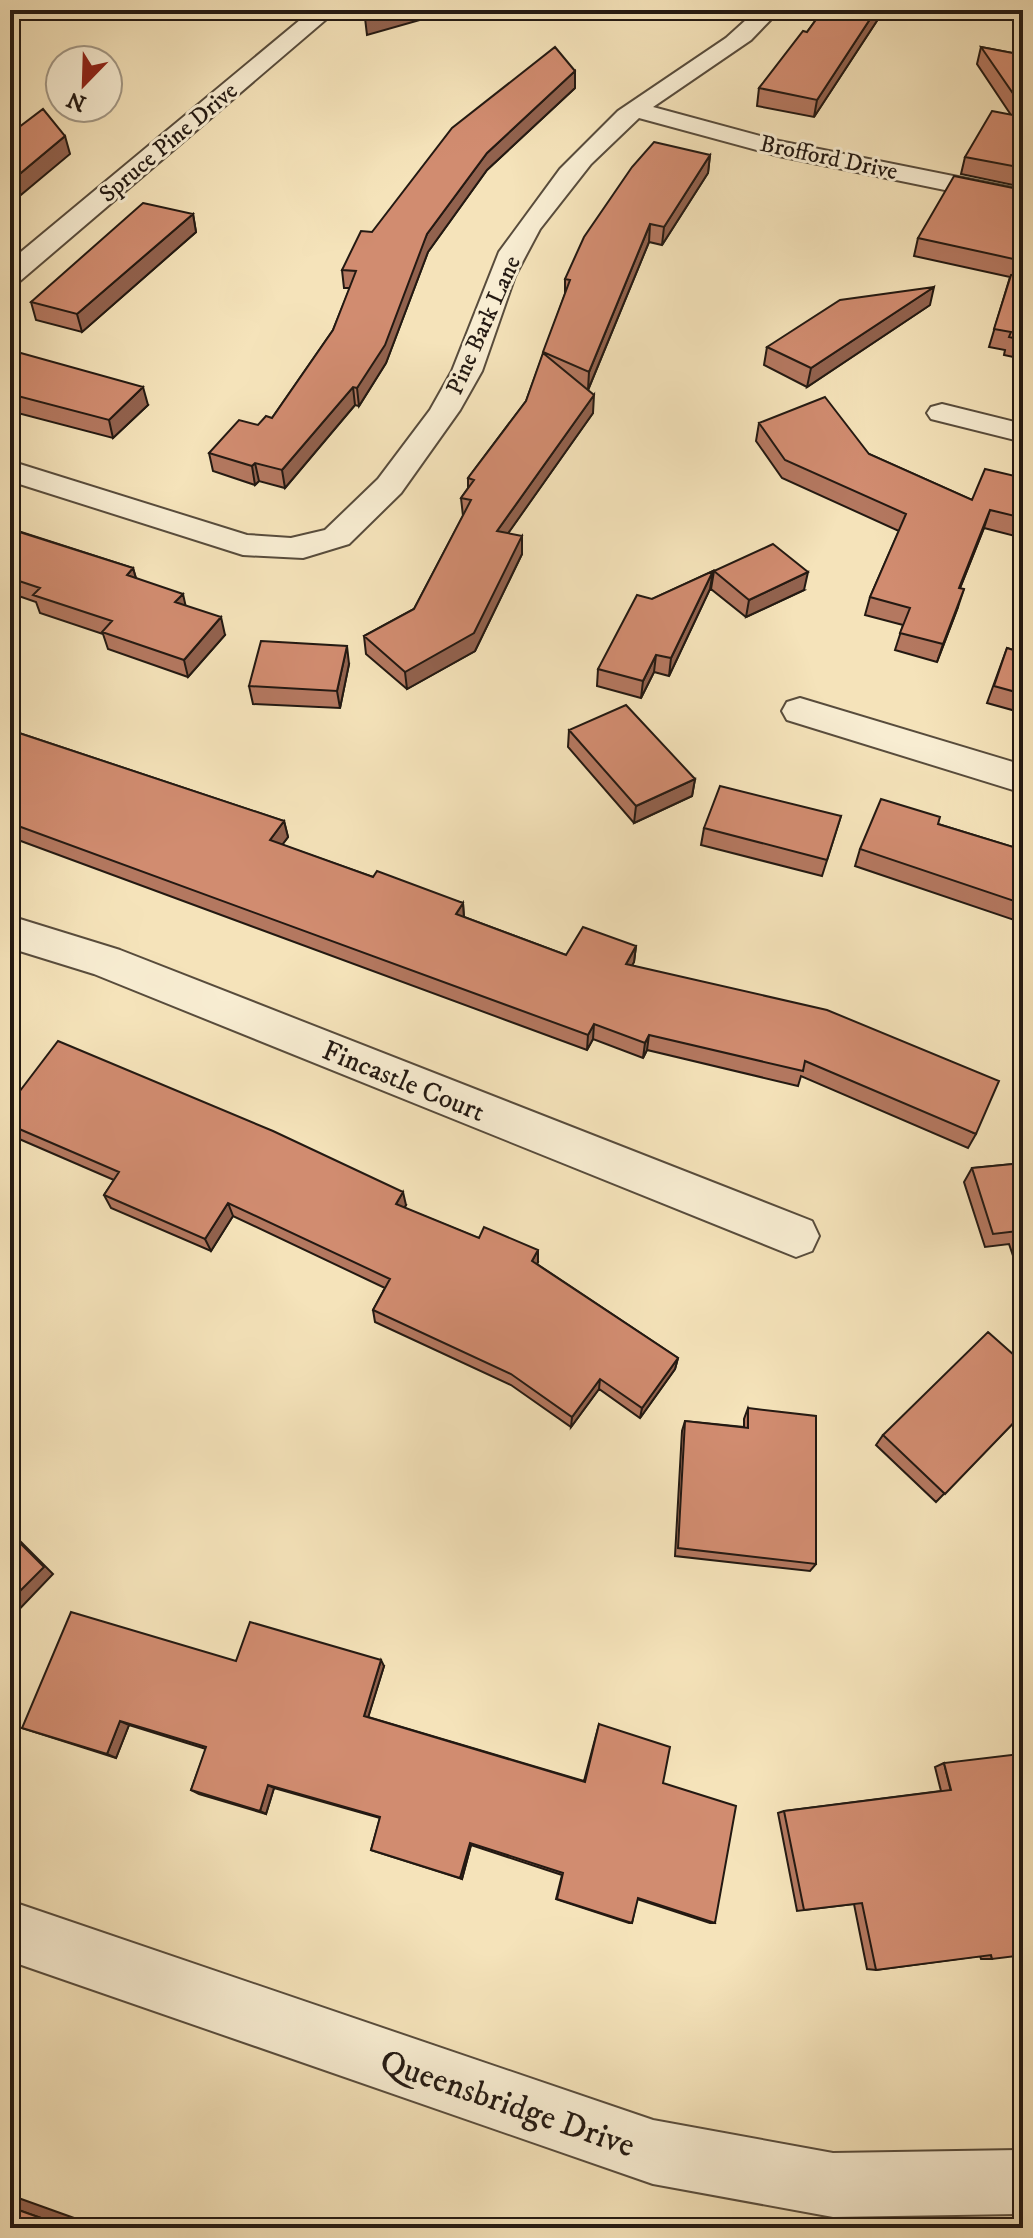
<svg xmlns="http://www.w3.org/2000/svg" width="1033" height="2238" font-family="'IM FELL DW Pica',serif">
	<style>
		.lines { fill: none; stroke-linecap: round; stroke-linejoin: round }
		.street-casing { stroke: #584c3c; stroke-width: 4 }
		.street { fill: #f8edd2; fill-rule: evenodd }
		.wall { fill: #b47860; stroke: #231912; stroke-width: 2 }
		.shaded-wall { fill: #92624e; stroke: #231912; stroke-width: 2 }
		.building { fill: #d18c70; stroke: #231912; stroke-width: 2 }
		.labels { text-anchor: middle; stroke-width: 6; stroke-linejoin: round; paint-order: stroke }
		.far-street-label { font-size: 24px; fill: #231912; stroke: #f8edd2 }
		.street-label { font-size: 28px; fill: #231912; stroke: #f8edd2 }
		.near-street-label { font-size: 34px; fill: #231912; stroke: #f8edd2 }
	</style>
	<rect width="100%" height="100%" fill="#f5e3ba"/>
	<filter id="stains"><feTurbulence type="fractalNoise" baseFrequency=".0025" numOctaves="4"/><feColorMatrix values="0 0 0 0 .2 0 0 0 0 .09 0 0 0 0 .02 0 0 0 .5 -.17"/></filter>
	<radialGradient id="worn" r=".72"><stop offset=".6" stop-color="#630" stop-opacity="0"/><stop offset="1" stop-color="#630" stop-opacity=".3"/></radialGradient>
	<g class="lines">
		<g class="street-casing">
			<path id="street" d="M312,10H337L20,281L10,283V261Z
				M757,10H780L751,40L653,107L779,141L1023,190V206L779,156L639,118L591,164L540,229L515,276L482,371L460,410L401,493L349,544L303,558L243,555L10,481V461L247,535L291,538L325,530L378,479L430,410L452,371L499,252L560,169L618,111L726,38Z
				M942,404L1023,424V442L931,419L927,413L931,407Z
				M800,698L1023,765V793L787,720L782,711L787,702Z
				M10,916L120,950L812,1221L819,1236L812,1251L796,1257L94,974L10,948Z
				M10,1901L653,2120L833,2153L1023,2150V2214L833,2217L653,2184L10,1961Z"/>
		</g>
		<use href="#street" class="street"/>
	</g>
	<path class="wall" d="M823,10H884L814,117L757,106L759,88L807,32Z
		M981,47L1023,55V187L961,174L965,157L1011,115L977,64Z
		M575,88L487,170L428,252L386,363L359,406L355,405L285,488L259,481L255,485L213,471L209,453L272,418L333,330L350,288H344L342,270L372,232Z
		M710,155L708,173L662,245L649,242L588,390L593,413L508,533L522,554L475,651L407,689L366,654L364,636L414,609L463,516L461,498L468,488V478L526,401L565,294V279Z
		M1023,190V359L1004,355L1005,350L989,347L1010,277L914,256L918,238Z
		M193,214L196,232L82,332L36,320L31,302Z
		M930,305L807,387L764,365L767,347Z
		M10,350L148,405L113,438L10,411Z
		M759,423L869,454L972,500L1023,478V538L984,528L960,588L958,607L937,662L895,650L903,625L865,615L870,597L899,531L782,478L756,441Z
		M10,523L15,524L18,531L133,568L136,578L186,606L225,635L188,677L108,649L103,634L40,613L36,602L10,593Z
		M713,571L710,589L669,676L654,672L641,698L597,686L598,669L652,599Z
		M714,571L804,590L746,617L711,589Z
		M1007,648L1023,653V713L987,703Z
		M349,664L340,708L253,704L249,686Z
		M10,730L284,821L288,837L282,845L373,877L463,903L464,917L566,955L636,946L634,962L632,965L976,1134L968,1148L801,1076L798,1086L647,1050L643,1058L593,1039L587,1050L10,837Z
		M569,730L695,779L692,796L634,823L568,747Z
		M841,816L822,876L701,845L704,828Z
		M938,824L1023,850V923L855,866L860,849Z
		M10,1104L406,1205L404,1208L538,1262L537,1264L678,1358L675,1369L640,1418L599,1389L571,1427L511,1385L375,1322L373,1310L385,1288L233,1216L211,1251L111,1208L104,1195L114,1180L10,1135Z
		M1023,1163V1285L1009,1244L985,1247L964,1182L972,1168Z
		M748,1408L816,1564L810,1571L675,1556L682,1431L685,1421L744,1427V1419Z
		M1023,1413L936,1502L876,1445L883,1435Z
		M236,1661L384,1666L368,1717L584,1781L599,1724L663,1783L715,1923H710L637,1899L632,1923H629L556,1899L562,1875L471,1845L462,1879L371,1850L380,1818L274,1788L266,1814L199,1794L191,1790L206,1749L129,1725L116,1758L22,1728Z
		M944,1763L992,1959H981L980,1956L876,1970L867,1969L854,1904L797,1911L778,1813L784,1811L941,1791L935,1767Z"/>
	<path class="shaded-wall" d="M393,10H455L367,35L365,18Z
		M876,10H884L814,117L817,100Z
		M575,71V88L487,170L428,252L386,363L359,406L357,388L427,234L487,153Z
		M65,136L70,154L10,204V182Z
		M710,155L708,173L662,245L664,227Z
		M193,214L196,232L82,332L77,314Z
		M650,224L649,242L588,390L589,372Z
		M934,287L930,305L807,387L811,368Z
		M143,387L148,405L113,438L109,420Z
		M353,387L355,405L285,488L282,470Z
		M594,395L593,413L497,549V531Z
		M255,463L259,481L255,485L252,466Z
		M990,510L984,528L953,606L959,588Z
		M522,536V554L475,651L407,689L405,672Z
		M133,568L138,586L127,575Z
		M713,571L710,589L669,676L671,658Z
		M808,572L804,590L746,617L749,600Z
		M964,589L958,607L937,662L943,644Z
		M183,594L187,612L175,602Z
		M221,617L225,635L188,677L184,660Z
		M347,646L349,664L340,708L337,691Z
		M656,655L654,672L641,698L643,681Z
		M695,779L692,796L634,823L636,806Z
		M284,821L288,837L273,857L270,840Z
		M463,903L464,919L456,914Z
		M636,946L634,962L624,980L626,964Z
		M594,1024L593,1039L587,1050L588,1035Z
		M649,1035L647,1050L643,1058L645,1043Z
		M403,1192L406,1205L398,1217L396,1204Z
		M228,1203L233,1216L211,1251L205,1239Z
		M538,1250V1262L532,1273V1261Z
		M678,1358L675,1369L640,1418L642,1408Z
		M600,1379L599,1389L571,1427L572,1417Z
		M10,1531L53,1574L10,1619Z
		M381,1660L384,1666L367,1721L364,1716Z
		M120,1721L129,1725L116,1758L107,1754Z
		M268,1785L274,1788L266,1814L260,1811Z
		M470,1843L471,1845L462,1879L460,1878Z
		M10,2195L102,2228H69L10,2207Z"/>
	<path class="building" d="M374,10H393L365,18Z
		M823,10H876L817,100L759,88L803,31L807,32Z
		M555,47L575,71L487,153L427,234L385,345L357,388L353,387L282,470L255,463L252,466L209,453L239,420L258,425L266,416L272,418L333,330L356,271L342,270L361,231L372,232L452,128Z
		M981,47L1023,55V108Z
		M43,109L65,136L10,182V134Z
		M992,111L1023,117V168L965,157Z
		M654,142L710,155L664,227L650,224L589,372L543,352L570,280L565,279L584,237L632,167Z
		M954,176L1023,190V261L918,238Z
		M143,203L193,214L77,314L31,302Z
		M1023,274V340L1009,337L1011,332L994,329L1011,275Z
		M934,287L811,368L767,347L840,300Z
		M10,350L143,387L109,420L10,394Z
		M543,353L594,395L497,531L522,536L474,633L405,672L364,636L414,609L471,500L461,498L474,480L468,478L526,401Z
		M825,397L869,454L972,500L985,469L1023,478V518L990,510L959,588L964,589L943,644L900,633L910,608L870,597L906,514L785,460L759,423Z
		M10,523L15,524L10,529L133,568L127,575L183,594L175,602L221,617L184,660L102,632L112,621L33,595L40,588L10,578Z
		M773,544L808,572L749,600L714,571Z
		M713,571L671,658L656,655L643,681L598,669L637,595L652,599Z
		M261,641L347,646L337,691L249,686Z
		M1007,648L1023,653V694L994,686Z
		M626,705L695,779L636,806L569,730Z
		M10,730L284,821L270,840L373,877L377,871L463,903L456,914L566,955L583,927L636,946L626,964L827,1010L999,1081L976,1134L805,1061L803,1071L649,1035L645,1043L594,1024L588,1035L10,823Z
		M720,786L841,816L827,860L704,828Z
		M881,799L940,817L938,824L1023,850V904L860,849Z
		M58,1041L273,1131L403,1192L396,1204L479,1238L484,1227L538,1250L532,1261L678,1358L642,1408L600,1379L572,1417L511,1374L373,1310L390,1279L228,1203L205,1239L104,1195L119,1172L10,1125V1104Z
		M1023,1163V1245L1018,1231L993,1234L972,1168Z
		M988,1332L1023,1363V1413L945,1494L883,1435Z
		M748,1408L816,1416V1564L678,1548L685,1421L748,1428Z
		M10,1533L44,1567L10,1601Z
		M71,1612L236,1661L250,1622L381,1660L364,1716L585,1782L599,1724L670,1747L663,1783L736,1806L715,1923L638,1898L632,1923L557,1899L563,1873L470,1843L460,1878L371,1850L380,1817L268,1785L260,1811L191,1790L206,1747L120,1721L107,1754L22,1728Z
		M1020,1754L1023,1766V1955L992,1959L991,1955L876,1970L862,1903L804,1910L784,1811L951,1790L944,1763Z
		M10,2207L69,2228H10Z"/>
	<g class="labels">
		<g class="far-street-label">
			<text transform="translate(168 142) rotate(-40)" y="8">Spruce Pine Drive</text>
			<text transform="translate(829 157) rotate(12)" y="8">Brofford Drive</text>
			<text transform="translate(483 325) rotate(-66)" y="8">Pine Bark Lane</text>
		</g>
		<g class="street-label">
			<text transform="translate(404 1080) rotate(22)" y="10">Fincastle Court</text>
		</g>
		<g class="near-street-label">
			<text transform="translate(508 2102) rotate(19)" y="12">Queensbridge Drive</text>
		</g>
	</g>
	<rect width="1033" height="2238" fill="none" stroke="#f5e3ba" stroke-width="40"/>
	<rect x="12" y="12" width="1009" height="2214" fill="none" stroke="#231912" stroke-width="4"/>
	<rect x="20" y="20" width="993" height="2198" fill="none" stroke="#231912" stroke-width="2"/>
	<g transform="translate(84 84) rotate(203)"><circle r="38" fill="#f8edd2" stroke="#a39885" stroke-width="2"/>
	<path d="M0-6L14 30L0 20L-14 30Z" fill="#8f2418"/>
	<text y="-12" font-size="22" font-weight="bold" text-anchor="middle" fill="#231912">N</text>
	</g>
	<rect width="100%" height="100%" filter="url(#stains)"/>
	<rect width="100%" height="100%" fill="url(#worn)"/>
</svg>
